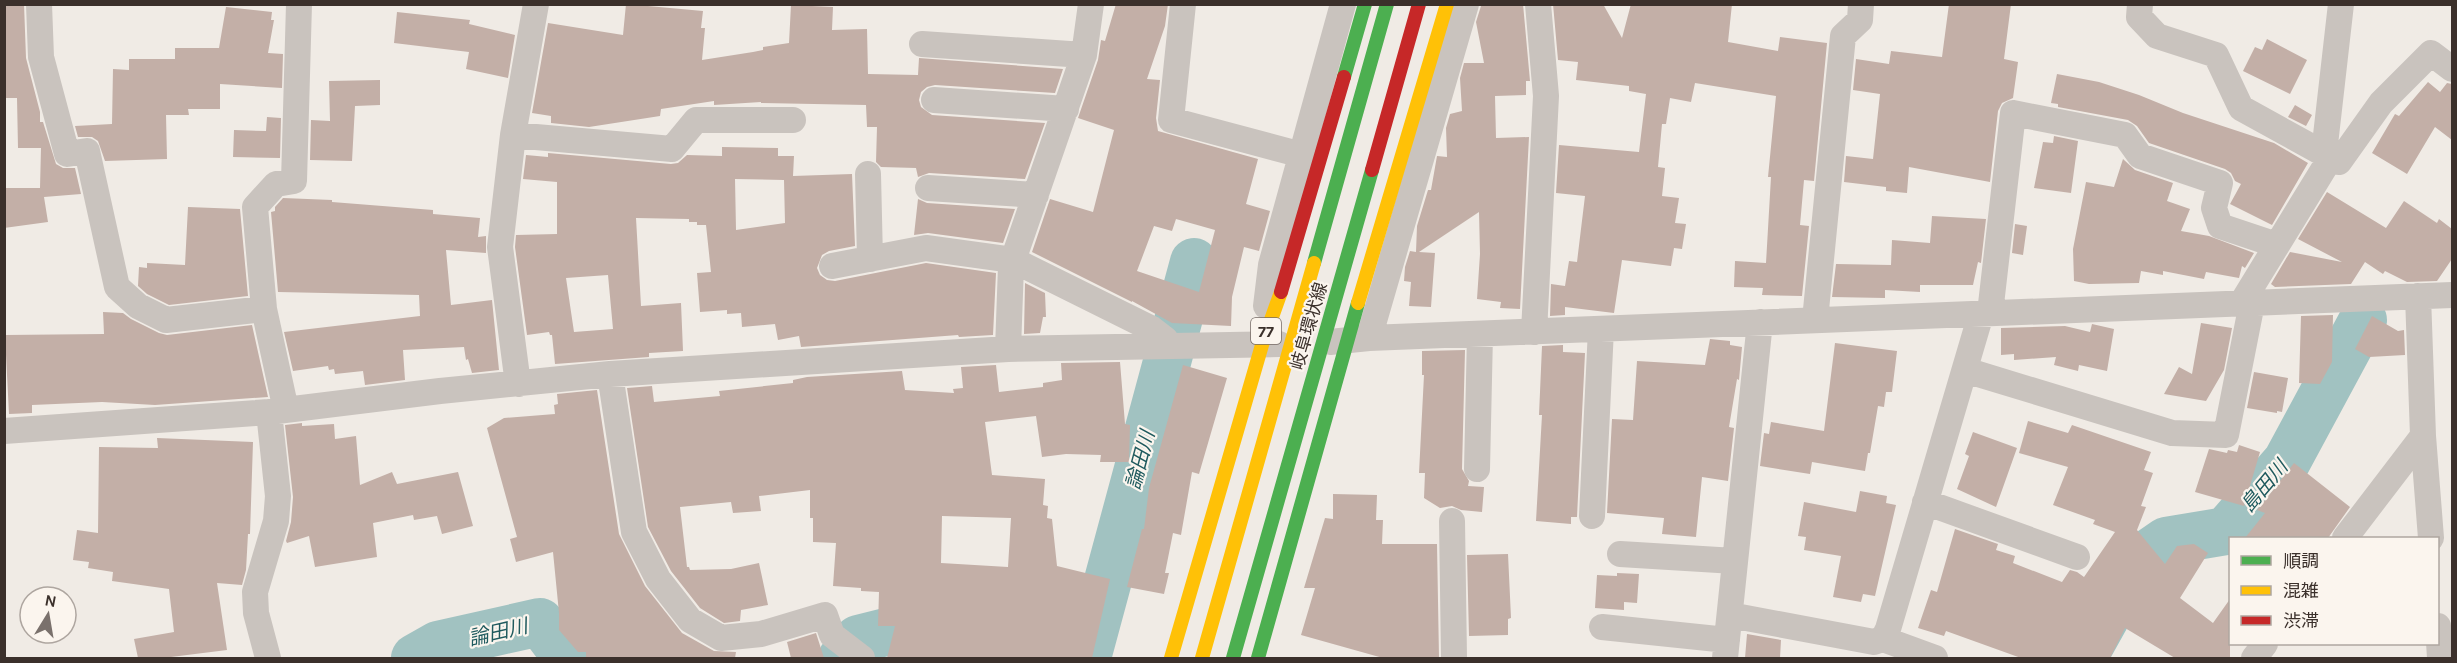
<svg xmlns="http://www.w3.org/2000/svg" width="2457" height="663" font-family="Karla,'Noto Sans JP',sans-serif">
	<style>
		.lines { fill: none; stroke-linecap: round; stroke-linejoin: round }
		.river { stroke: #a1c2c1; stroke-width: 48 }
		.building { fill: #c3afa7; fill-rule: evenodd }
		.street { stroke: #c9c3be; stroke-width: 26 }
		.fast { stroke: #4caf50; stroke-width: 14 }
		.slow { stroke: #ffc107; stroke-width: 14 }
		.jam { stroke: #c62828; stroke-width: 14 }
		.fast-bridge { stroke: #4caf50; stroke-width: 14 }
		.slow-bridge { stroke: #ffc107; stroke-width: 14 }
		.jam-bridge { stroke: #c62828; stroke-width: 14 }
		.labels { text-anchor: middle; stroke-width: 4.5; stroke-linejoin: round; paint-order: stroke }
		.shield { fill: #fbf5ee; stroke: #756b66; stroke-width: 1.5 }
		.shield-label { font-size: 16px; font-weight: bold; fill: #3b302b }
		.street-label { font-size: 18px; fill: #3b302b; stroke: #fbf5ee }
		.water-label { font-size: 20px; font-style: italic; fill: #1f5a5e; stroke: #fbf5ee }
	</style>
	<rect width="100%" height="100%" fill="#f0ebe5"/>
	<g class="lines">
		<path class="river" d="M415,658L438,645L540,622L567,658
			M842,658L858,639L894,630L935,632L1000,658
			M1087,658L1194,262
			M2083,658L2137,561L2166,541L2226,531L2287,461L2363,320"/>
	</g>
	<path class="building" d="M4,4H24L26,58L40,112V122H43L56,164L63,168H75L81,194L44,197L48,222L4,228V188H40L41,148H18L17,98H5Z
		M626,4L703,11L701,28H705L702,60L753,52L763,50V47L789,43L791,5L833,7L832,30L867,29L868,74L918,75L919,58L1063,69L1055,93L935,85L927,87L921,92L919,100L921,107L932,115L1045,123L1025,179L929,173L918,177L916,168L881,167L876,162L877,127H867L866,105L761,103V102L714,105V101L661,109L660,116L589,127L551,123V116L532,113L548,23L623,35Z
		M1116,4H1168L1165,26L1147,79L1160,80L1156,118L1158,131L1258,159L1246,204L1270,211L1259,251L1244,247L1232,297L1231,326L1172,323L1132,301V302L1032,252L1050,199L1093,212L1114,130L1078,118L1098,60L1101,40L1105,41ZM1176,219L1215,230L1199,292L1137,271L1154,226L1172,231Z
		M1487,4H1523L1530,81H1526V95L1495,96L1496,138L1529,137L1520,309L1500,308L1501,302L1477,299L1480,254L1479,212L1419,252L1435,253L1431,307L1409,306L1411,282L1404,281L1405,267L1410,251L1416,252L1417,226L1428,190H1431L1437,156L1447,157L1446,128L1450,114L1462,111L1460,78L1464,63H1484L1476,22L1481,6Z
		M1553,4H1603L1622,38L1631,4H1732L1728,42L1778,51L1780,37L1827,43L1814,181L1804,180L1800,225L1809,226L1802,296L1762,295L1763,288L1734,287L1735,261L1766,263L1771,177H1768L1776,96L1695,83L1691,102L1670,98L1666,124H1662L1658,167L1665,168L1662,196L1679,198L1675,223L1686,224L1682,249L1674,248L1671,266L1622,260L1614,313L1565,307V315L1550,316L1551,284L1565,286L1569,261L1577,262L1585,196L1556,193L1559,145L1639,152L1646,94L1629,91V86L1576,80L1578,62L1558,60Z
		M1949,4H2011L2004,59L2018,62L2013,98L2002,103L1998,111L1990,182L1909,167L1907,193L1886,191V187L1844,182L1846,156L1873,159L1880,94L1853,90L1856,59L1889,64L1891,51L1942,57Z
		M226,7L272,12L271,20H274L268,53L283,54L282,88L220,84V109H188L189,115H166L167,159L105,161L98,141L92,137H78L75,126L112,124L113,69L129,70V59H175V48H219Z
		M397,12L470,20L469,24L515,35L508,78L466,69L469,52L394,43Z
		M2267,39L2307,60L2290,94L2243,71L2255,47L2262,50Z
		M2057,74L2099,82L2139,95L2183,113L2274,143L2308,163L2272,225L2230,204L2241,184L2235,181L2231,173L2225,169L2149,143L2137,126L2128,120L2058,107V104L2051,103Z
		M380,80V105L355,106L352,161L310,160L311,120L330,121L329,81Z
		M2428,82L2440,92L2447,83L2452,84V140L2435,127L2407,174L2372,153L2395,114L2399,116Z
		M2295,105L2312,115L2306,126L2288,117Z
		M267,117L281,118L280,158L233,157L234,130L266,131Z
		M2054,136L2078,141L2071,193L2034,188L2043,142L2053,143Z
		M722,147L778,148V156H794L793,176L852,174L855,246L829,251L822,255L817,268L820,275L827,280L835,281L926,263L996,273L993,335L959,337L958,335L801,347L799,336L778,340L775,324L742,327L741,313L727,314V310L700,312L697,273L711,272L706,225H697V222H689V219L636,218L641,306L681,303L683,351L649,353V357L555,364L552,335H550L549,332L527,335L515,247L516,235L557,234V182L523,179L526,155L548,157V153L671,164L678,163L687,155L722,156ZM735,179L784,180L785,223L736,230ZM608,275L613,329L574,332L566,278Z
		M2123,159L2135,170L2173,183L2167,201L2190,209L2181,231L2209,236L2254,253L2245,268L2242,266L2239,278L2206,272L2204,279L2163,271V275L2141,271L2139,283L2089,284L2074,281L2073,249L2086,182L2114,187Z
		M2327,192L2386,228L2404,201L2437,223L2439,219L2452,229V259L2437,281L2407,282L2385,271L2383,274L2365,262L2351,284L2275,287L2271,284L2290,252L2342,262L2298,239Z
		M283,198L332,200V202L433,210V214L480,218L478,237L486,236V253L446,250L451,305L492,300L499,370L472,373L468,359L466,360L464,347L403,350L405,380L365,385L363,371L335,374L334,369L329,370L328,366L293,371L284,332L420,316L419,295L278,292L271,212L275,211V207Z
		M918,199L927,203L1015,209L1003,243L928,233L914,235Z
		M188,207L240,209L248,296L169,305L147,294L138,286L139,267L147,268V263L185,265Z
		M1932,216L1986,219L1981,263L1978,262L1973,285H1920V292L1885,290V298L1832,297L1836,264L1891,265L1892,240L1930,243Z
		M2015,224L2027,226L2023,255L2012,253Z
		M1025,283L1045,293L1046,317H1043L1040,333L1024,334Z
		M103,312L123,313L131,319L159,333L167,335L252,325L268,397L155,405L102,402L32,405V413L9,414L5,335L104,334Z
		M2333,315L2332,362L2320,384L2299,383L2301,316Z
		M2372,316L2398,331L2404,330L2405,355L2369,357L2355,349Z
		M2201,323L2232,328L2224,370L2206,401L2164,394L2179,367L2192,374Z
		M2092,324L2114,329L2107,371L2079,365L2078,371L2054,365L2056,357L2014,360V354L2001,355V328L2065,326L2090,332Z
		M1710,339L1730,341V345L1742,347L1739,380L1737,379L1729,427L1734,428L1728,481L1702,477L1696,537L1662,534L1664,518L1607,513L1612,419L1633,420L1637,361L1705,365Z
		M1835,343L1897,351L1892,392H1886L1884,407L1878,406L1870,453H1868L1865,471L1812,462L1810,474L1760,466L1764,433L1769,434L1771,422L1824,431Z
		M1563,345V352L1585,353L1577,517H1571V524L1536,521L1542,415H1539L1542,346Z
		M1465,350L1462,469L1469,481L1468,486L1484,487L1482,512L1461,510L1452,506L1440,508L1424,498L1425,473H1419L1424,375H1422V351Z
		M1120,362L1125,424L1130,425L1129,462H1100L1101,455L1066,454L1042,457L1036,416L985,422L992,475L1045,479L1043,505L1048,506L1047,518L1052,519L1057,566L1110,579L1092,658H887L895,626H878L879,592L861,591V588L833,586L836,543L813,542V518H810V490L759,496L761,511L733,513L731,502L680,507L687,567H689L690,570L731,569L759,563L768,605L741,610L740,621L724,623L700,608L671,571L648,527L627,388L652,386L654,402L720,396L719,391L793,383V380L807,377L902,371L905,390L954,393L953,389L963,388L961,367L996,365L999,392L1043,387V383L1062,380L1061,363ZM942,516L1011,518L1008,567L941,563Z
		M1183,365L1227,378L1199,474L1192,472L1181,535L1173,533L1165,573H1169L1164,594L1127,587L1142,529H1144L1149,488Z
		M2254,372L2288,378L2282,412L2277,411V413L2247,408Z
		M597,390L619,534L645,586L682,633L714,651L736,652L735,658H586V652H578L559,630V613L553,552L516,562L510,539L517,537L487,428L504,418L555,414L554,405L558,404L557,394Z
		M2028,421L2068,433L2072,425L2151,452L2144,470L2153,473L2141,506L2146,507L2137,530L2165,564L2177,546L2194,544L2208,553L2180,598L2213,623L2230,599V658H2175L2125,628L2110,658H2021L1946,631L1944,636L1918,628L1931,590L1937,592L1955,529L1998,544L1996,550L2015,556L2013,563L2062,582L2070,570L2077,572L2084,577L2115,532L2093,524L2095,520L2053,505L2068,467L2019,453Z
		M302,423V426L334,424L335,439L356,436L360,485L392,472L397,484L458,472L473,526L442,534L437,516L414,520L413,515L373,523L377,557L315,567L309,536L287,543L286,541L291,522L293,497L285,425Z
		M1973,432L2017,448L1996,507L1957,489L1969,456L1965,454Z
		M157,438L253,442L250,534H248L246,570L242,585L217,583L227,650L163,658H138L134,639L174,632L169,589L112,581L113,572L88,568L89,562L73,560L77,530L98,533L99,447L158,448Z
		M2239,445L2260,452L2244,506L2195,492L2209,449L2227,453L2228,450L2237,452Z
		M2294,463L2350,507L2328,538H2245L2265,513L2257,510Z
		M1860,491L1887,496L1886,503L1896,505L1875,596L1863,594L1861,602L1833,597L1841,556L1804,550L1806,537L1798,536L1804,502L1856,512Z
		M1333,494L1377,495L1376,520H1383L1382,544H1437L1439,658H1383L1301,635L1315,588H1304L1325,518L1333,519Z
		M1508,554L1511,618L1508,619V635L1469,636L1467,555Z
		M1617,573L1639,574L1637,603L1624,602V610L1595,608L1597,575L1617,576Z
		M816,633L824,658H791L787,642Z
		M1747,634L1781,640L1780,658H1745Z"/>
	<g class="lines">
		<path class="street" d="M39,4L41,57L67,154L87,151L117,287L138,306L166,320L264,309L286,410
			M1183,4L1171,120L1302,155
			M2140,4L2139,17L2157,36L2216,55L2241,108L2339,162L2381,103L2431,53L2452,69
			M922,44L1084,55
			M934,100L1066,109
			M513,135L672,149L696,120H793
			M2324,153L2341,4
			M868,174L870,259
			M928,188L1036,195
			M832,266L926,248L1013,260L1152,329L1165,339L1163,346
			M2418,296L2423,436L2431,538
			M2241,304L2331,157
			M1266,306L1271,265L1343,4
			M264,309L255,207L276,184L294,181L299,4
			M1990,313L2013,113L2125,135L2140,156L2220,183L2214,208L2220,226L2277,245
			M1815,320L1843,36L1860,20L1861,4
			M1534,332L1546,96L1538,4
			M1369,338L1466,4
			M1330,342L1369,338L2452,295
			M1008,349L1011,266L1084,55L1091,4
			M1965,370L2172,433L2226,435L2252,303
			M610,374L634,532L658,579L690,620L721,638L761,634L825,615L832,635L862,658
			M518,384L500,247L513,135L536,4
			M4,431L269,412L440,391L610,374L1008,349L1279,344
			M1477,469L1480,334
			M1925,502L2077,557
			M1592,516L1601,329
			M1452,521L1454,658
			M2345,538L2423,436
			M1620,554L1735,561
			M1730,615L1874,642L1883,639L1888,629L1981,314
			M2438,626L2440,658
			M1602,627L1727,640
			M1883,639L1935,658
			M268,658L256,613L255,592L276,521L278,496L269,412
			M1725,658L1760,322
			M2254,658L2265,644"/>
		<path class="fast" d="M1344,77L1365,4
			M1258,658L1358,303"/>
		<path class="slow" d="M1358,303L1447,4
			M1171,658L1262,345L1281,292"/>
		<path class="jam" d="M1281,292L1344,77"/>
		<path class="fast-bridge" d="M1314,263L1387,4
			M1233,658L1372,170"/>
		<path class="slow-bridge" d="M1202,658L1314,263"/>
		<path class="jam-bridge" d="M1372,170L1419,4"/>
	</g>
	<g class="labels">
		<rect class="shield" x="1251" y="318" width="30" height="26" rx="4.5"/>
		<g class="shield-label">
			<text x="1266" y="337">77</text>
		</g>
		<g class="street-label">
			<text transform="translate(1309 326) rotate(-74)" y="6">岐阜環状線</text>
		</g>
		<g class="water-label">
			<text transform="translate(1140 460) rotate(-75)" y="7">論田川</text>
			<text transform="translate(2264 486) rotate(-50)" y="7">島田川</text>
			<text transform="translate(498 632) rotate(-13)" y="7">論田川</text>
		</g>
	</g>
	<rect width="2457" height="663" fill="none" stroke="#3b302b" stroke-width="12"/>
	<rect x="2229" y="537" width="210" height="108" fill="#fbf5ee" stroke="#aea6a0" stroke-width="1.5"/>
	<rect x="2241" y="556" width="30" height="9" fill="#4caf50" stroke="#aea6a0" stroke-width="1.5"/>
	<text x="2283" y="567" font-size="18" fill="#3b302b">順調</text>
	<rect x="2241" y="586" width="30" height="9" fill="#ffc107" stroke="#aea6a0" stroke-width="1.5"/>
	<text x="2283" y="597" font-size="18" fill="#3b302b">混雑</text>
	<rect x="2241" y="616" width="30" height="9" fill="#c62828" stroke="#aea6a0" stroke-width="1.5"/>
	<text x="2283" y="627" font-size="18" fill="#3b302b">渋滞</text>
	<g transform="translate(48 615) rotate(11)"><circle r="28" fill="#fbf5ee" stroke="#aea6a0" stroke-width="1.5"/>
	<path d="M0-4.5L10 22L0 15L-10 22Z" fill="#7a716c"/>
	<text y="-9" font-size="16" font-weight="bold" text-anchor="middle" fill="#3b302b">N</text>
	</g>
</svg>
